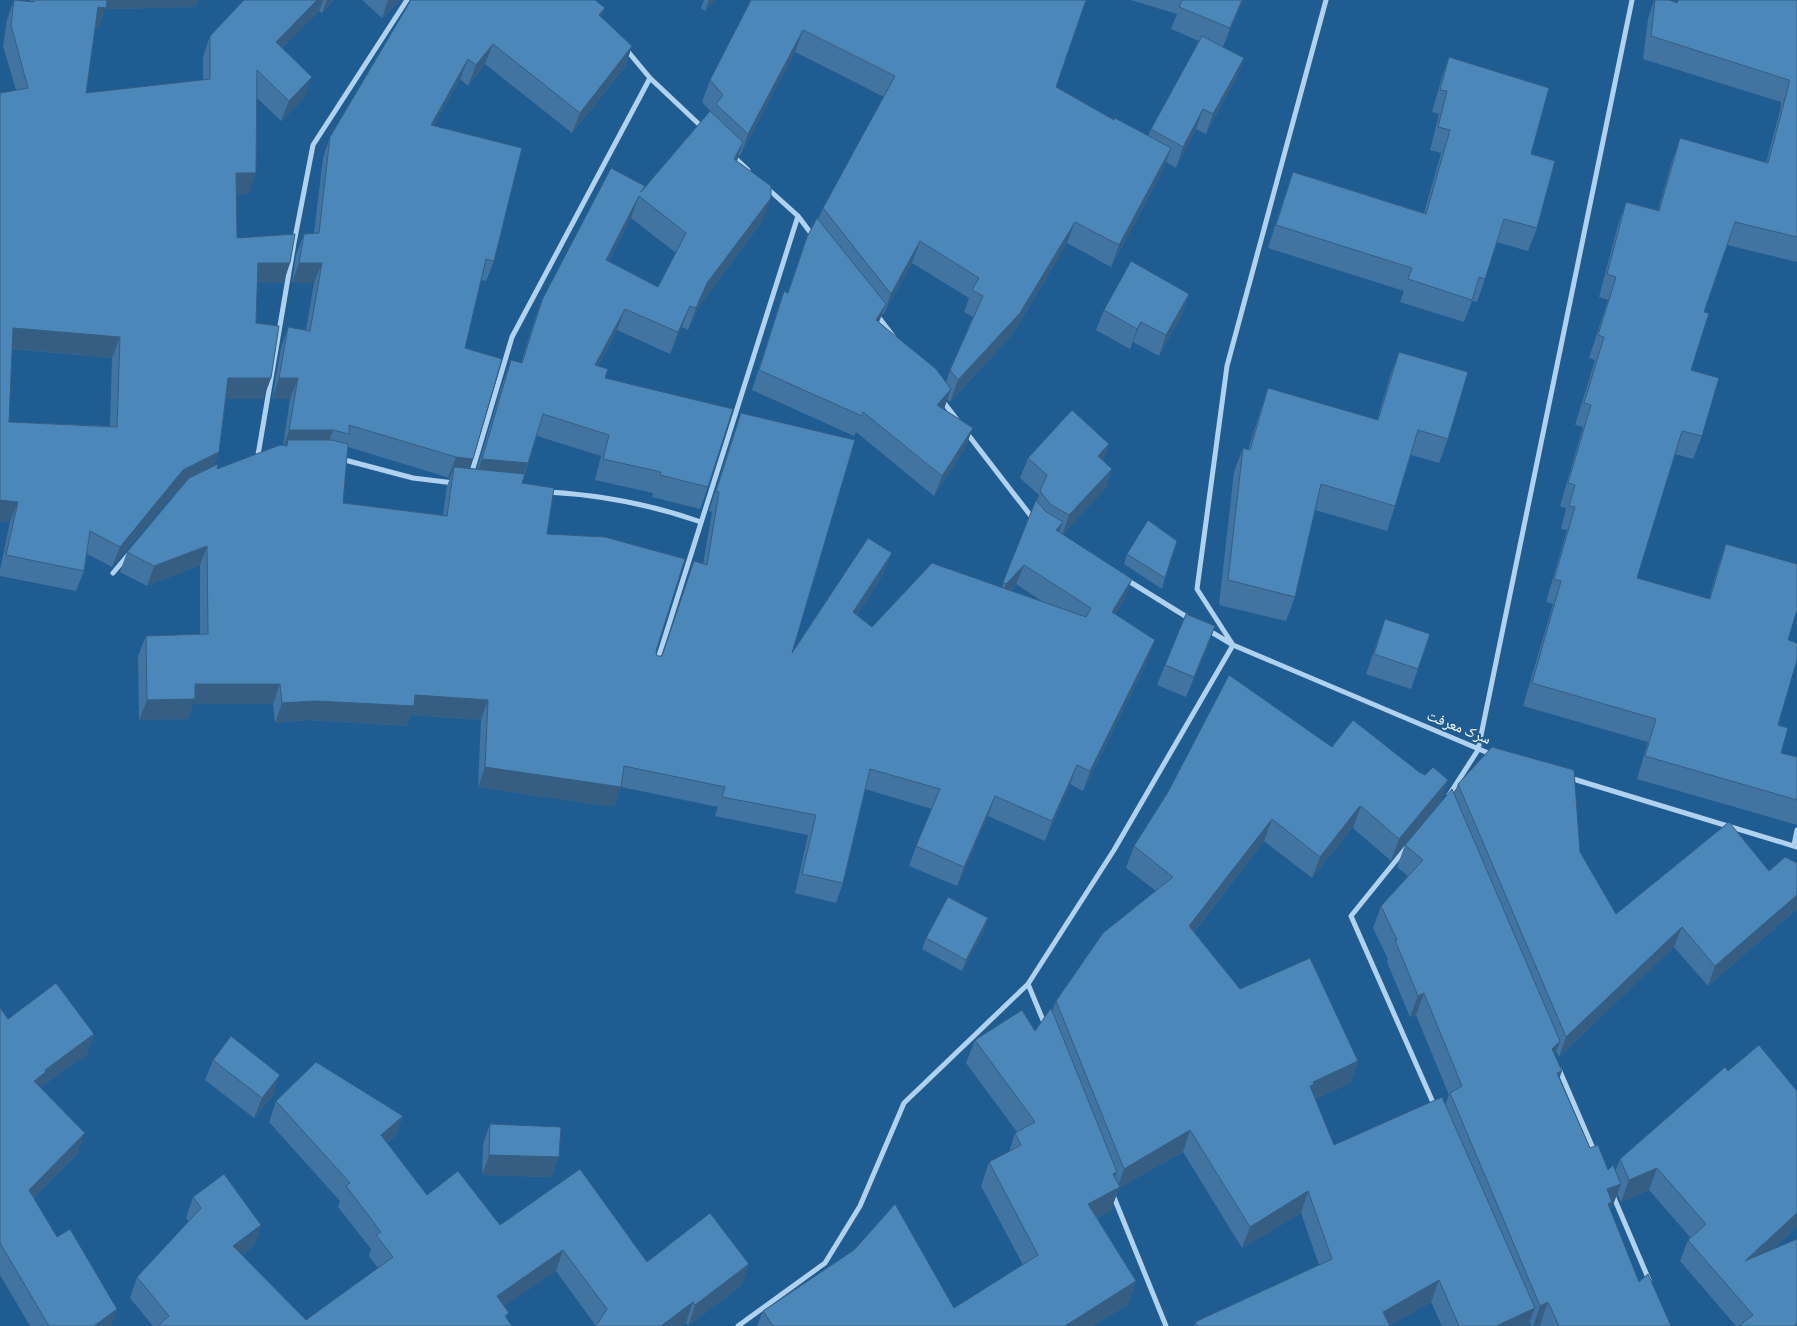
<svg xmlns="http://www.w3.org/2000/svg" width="1797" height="1326" font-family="Barlow,'Noto Naskh Arabic',sans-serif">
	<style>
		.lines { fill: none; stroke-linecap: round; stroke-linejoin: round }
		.street { stroke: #b0d2ee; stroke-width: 5 }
		.wall { fill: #4174a0; fill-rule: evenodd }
		.shaded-wall { fill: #355e82 }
		.building { fill: #4c87ba; stroke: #355e82; fill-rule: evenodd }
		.labels { text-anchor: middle; stroke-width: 4; stroke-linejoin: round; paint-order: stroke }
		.street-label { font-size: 15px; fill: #fff; stroke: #1f5c92 }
	</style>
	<rect width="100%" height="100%" fill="#1f5c92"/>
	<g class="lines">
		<path class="street" d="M625,48L650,78L703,128
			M733,156L748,170
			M767,188L798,216L813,236
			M877,315L893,336
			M942,400L958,421
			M966,432L1034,520
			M258,455L294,243L313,145L407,0
			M341,459L413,478L454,483
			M471,475L512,337L650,78
			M548,492C601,495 650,504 701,522
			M113,573L128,555
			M1127,580L1190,619
			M1208,630L1233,645L1493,755
			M657,662L798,216
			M1570,778L1797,847
			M1449,795L1478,750L1632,0
			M1794,845L1797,830
			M1406,848L1351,916L1435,1107
			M1028,984L1045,1025
			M1559,1069L1595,1153
			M1612,1193L1649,1280
			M1113,1195L1166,1326
			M738,1326L825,1263L860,1206L904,1103L1028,984L1114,850L1233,645L1197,589L1227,366L1326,0"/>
	</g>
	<path class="wall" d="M14,0L30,2V0H198L196,7L105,9L98,28H95L86,93L203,80V57L210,36L244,0H334L322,13L319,11L282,48L305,97L281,121L257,98L249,194H237V238L290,263L283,283H257L256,323L271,378L263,399H226L219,452L214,465L217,469L283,446L290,399H272L281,348L288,327L306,330L314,283H292L296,255L304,234L314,233L323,158L330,137L411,0L601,17L632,46L625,67L572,133L485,64L468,86L460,79L434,125L494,261L486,281L481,280L465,348L469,468L477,469L503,382L511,360L521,363L534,322L542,300L645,186L643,190L711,112L702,102L710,80L751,0L1056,87L1114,120L1148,136L1151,129L1199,41L1171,29L1177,14L1131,0H1243L1223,47L1244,58L1236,78L1206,134L1196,129L1176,168L1166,162L1163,170L1111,267L1067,243L1012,335L950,402L947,399L944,409L973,428L965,448L934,496L856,432L854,436L752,390L777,312L784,291L788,293L807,237L818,219L823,208L884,97L795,52L740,156L739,155L737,161L763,220L700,305L688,330L682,327L670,354L617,330L598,366L605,378L708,487L700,509L652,497L653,493L595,480L601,456L537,436L522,483L547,534L656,651L657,656H661L694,561L703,564L712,512L709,511L734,433L741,413L792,653L884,573L857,615L872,627L1002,587L1039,495L1020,478L1028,458L1109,444L1103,461L1112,469L1105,489L1063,534L1125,599L1115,614L1148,660L1083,791L1070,784L1045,841L988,816L957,886L909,866L916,846L932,809L865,789L843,883L836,903L795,893L808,835L715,816L718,807L621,787L614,807L478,787L481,720L411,715L407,726L308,720L275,723L273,704H193L188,719L139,720L138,656L146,636L200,634V565L147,586L120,572L127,552L179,489L176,491L112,567L87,554L84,571L76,591L0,576V570L10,522L0,521L16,90L3,46L7,20ZM631,218L676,253L658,287L609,261ZM912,263L969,298L964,312L973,317L950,370L946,382L879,322L882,314L883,315ZM12,349L112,358L110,426L9,422ZM348,447L450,478L447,486L443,515L343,503ZM1016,584L1043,602L1011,591Z
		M362,0H400L382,18Z
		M704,0H715L705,11L701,8Z
		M1654,0H1669L1677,2L1797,0V262L1727,245L1704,312L1691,370L1702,436L1693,459L1675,454L1637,578L1709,599L1718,567L1726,544L1788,640L1778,725L1781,753L1797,757V825L1637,779L1648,742L1523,706L1553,604L1546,602L1567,530L1561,529L1566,508L1560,506L1583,427L1575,425L1595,360L1589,358L1608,300L1599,297L1618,225L1626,202L1658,210L1672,161L1680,138L1766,163L1781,107V102L1643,59L1648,19Z
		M1449,57L1531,154L1537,228L1528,251L1497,242L1485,279L1477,302L1472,301L1464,322L1400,302L1404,291L1268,248L1285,195L1293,172L1424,213L1441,153L1430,150L1439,114L1432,112L1441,80Z
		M1189,294L1182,314L1159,356L1133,342L1130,349L1096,330L1104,310Z
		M1399,352L1448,439L1439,463L1411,455L1395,506L1387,531L1315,510L1295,597L1286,621L1219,605L1234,472L1243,448L1248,450L1260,412L1268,388L1377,420L1390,376Z
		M1127,554L1165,578L1162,589L1124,564Z
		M1385,619L1418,669L1411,689L1366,674Z
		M1208,646L1186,697L1157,685L1165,665Z
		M1332,747L1419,772L1425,775L1448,780L1440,802L1391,861L1353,828L1351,829L1312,878L1264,841L1194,932L1240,989L1358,1061L1350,1083L1315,1099L1334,1145L1445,1105L1449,1095L1416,1015L1410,1017L1387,962L1388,959L1373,928L1381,906L1408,876L1397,867L1405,845L1454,794L1458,784L1580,852L1616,914L1797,863V909L1708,986L1674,947L1559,1057L1556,1051L1555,1055L1559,1078L1590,1148L1608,1170L1615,1171L1620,1159L1728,1071L1797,1091V1227L1774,1248L1797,1326H1736L1680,1261L1688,1240L1690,1237L1649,1190L1621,1202L1617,1193L1613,1205L1611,1206L1610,1208L1639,1282L1671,1326H1541L1540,1324L1536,1326H1531L1530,1322L1528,1326H1442L1431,1302L1390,1325V1326H1194L1195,1322L1319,1265L1301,1213L1242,1248L1183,1152L1119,1188L1111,1210L1097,1218L1136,1281L1128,1304L1093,1326H757L763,1311L954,1308L1023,1265L981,1186L989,1162L1009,1152L1015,1133L1017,1132L966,1063L975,1040L1035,1031L1052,1012L1056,1001L1156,891L1126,868L1134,846Z
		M985,929L962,971L922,949L926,938Z
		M0,1008L8,1019L94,1034L87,1054L41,1087L40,1088L78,1153L34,1198L57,1237L117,1309L111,1326H30L0,1275Z
		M213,1060L273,1095L254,1118L205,1080Z
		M276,1101L403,1116L395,1136L387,1143L427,1195L500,1225L647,1262L742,1285L688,1326L686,1323L681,1326H596L556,1271L504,1306L507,1319L512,1326H153L130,1298L137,1277L189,1222L186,1218L193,1197L261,1225L254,1246L242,1255L306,1320L378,1268L369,1256L371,1249L338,1207L340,1201L269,1122Z
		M490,1124L552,1177L482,1175L483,1144Z"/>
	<path class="shaded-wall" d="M104,0H198L196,7L105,9L98,28L91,27L98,7Z
		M317,0H323L319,11L268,63L276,42Z
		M327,0H334L322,13Z
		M388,0H400L382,18Z
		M709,0H715L705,11Z
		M1242,0H1243L1222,50L1230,28Z
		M605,8L597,28L599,15Z
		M803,30L795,52L740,156L748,134Z
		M493,44L485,64L468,86L476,65Z
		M632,46L625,67L572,133L580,113Z
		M1244,58L1236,78L1206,134L1213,114Z
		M468,59L460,79L423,145L431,125Z
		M312,77L305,97L281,121L289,101Z
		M1203,109L1196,129L1176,168L1183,147Z
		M743,142L736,164L734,159Z
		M1171,148L1163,170L1111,267L1119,245Z
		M236,173H256L249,194H229Z
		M639,196L631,218L598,282L606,260Z
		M771,198L763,220L700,305L688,330L696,308L707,283Z
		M1075,222L1067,243L1012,335L950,402L958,380Z
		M920,241L912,263L883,315L891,294Z
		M258,263H290L283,283H251Z
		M299,263H322L314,283H292Z
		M1189,294L1182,314L1159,356L1166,335Z
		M886,304L878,324L876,320Z
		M690,306L682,327L670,354L678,332Z
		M625,309L617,330L587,387L595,365Z
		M1141,322L1133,342L1130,349L1137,329Z
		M13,328L120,337L112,358L5,348Z
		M228,378H271L263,399H221Z
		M279,378H298L290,399H272Z
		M951,389L944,409L937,405Z
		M973,428L965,448L934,496L942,476Z
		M289,430H333L325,451L287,446L288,440L284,451H282Z
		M1109,444L1102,464L1098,456Z
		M219,452L212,473L176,491L112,567L120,547L183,470Z
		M456,457L473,459L465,480L454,467L450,478H448Z
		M482,459L528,463L520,485L474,481Z
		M1112,469L1105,489L1062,535L1069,515Z
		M0,500L18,502L10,522L0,521Z
		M1063,522L1056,542V530Z
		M207,546L200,565L147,586L154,566Z
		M892,553L884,573L846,632L853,612Z
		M1024,565L1016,584L999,604L1006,584Z
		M1132,579L1125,599L1105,632L1112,612Z
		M1215,626L1208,646L1186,697L1194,677Z
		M1155,640L1148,660L1083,791L1090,771Z
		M195,684H280L273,704H193L188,719L139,720L147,700Z
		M415,695L488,700L481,720L411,715L407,726L308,720L275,723L282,703Z
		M1077,765L1070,784L1045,841L1052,821Z
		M485,767L621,787L614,807L478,787Z
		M1448,780L1440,802L1391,861L1399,839Z
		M995,796L988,816L957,886L964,867Z
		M1361,806L1353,828L1351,829L1312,878L1320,857L1359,807Z
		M1272,819L1264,841L1181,948L1189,926Z
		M1797,895V909L1708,986L1715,966Z
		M988,918L985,929L962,971L966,960Z
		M1682,927L1674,947L1559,1057L1566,1037Z
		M1424,993L1416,1015L1410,1017L1418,996Z
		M94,1034L87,1054L41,1087L39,1092L34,1081L45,1070Z
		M1560,1041L1552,1063V1049Z
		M1358,1061L1350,1083L1308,1102L1310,1086L1313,1082Z
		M1562,1071L1554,1093L1557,1073Z
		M280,1075L273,1095L254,1118L262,1098Z
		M403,1116L395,1136L374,1156L381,1135Z
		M1190,1130L1183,1152L1119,1188L1111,1210L1080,1227L1088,1204L1113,1174L1117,1172L1109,1193L1117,1189L1124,1169Z
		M85,1133L78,1153L22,1210L29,1190Z
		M489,1155L559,1157L552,1177L482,1175Z
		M1657,1168L1649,1190L1621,1202L1629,1180Z
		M1621,1184L1613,1205L1611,1206L1604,1224L1607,1189Z
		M1308,1191L1301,1213L1242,1248L1250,1227Z
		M1797,1213V1227L1737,1282L1745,1261Z
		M261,1225L254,1246L226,1266L233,1246Z
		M563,1250L556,1271L490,1316L497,1296Z
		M749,1264L742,1285L688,1326L695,1305Z
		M1439,1280L1431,1302L1388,1326L1383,1312Z
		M1136,1281L1128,1304L1093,1326H1065Z
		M693,1302L686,1323L681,1326H661Z
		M1548,1302L1540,1324L1536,1326H1533L1540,1306Z
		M1535,1308L1528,1326H1496Z
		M117,1309L111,1326H94Z"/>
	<path class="building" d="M14,0L34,2V0H107L106,8L98,7L86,93L210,79V36L244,0H317L276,42L312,77L289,101L257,70L256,173H236L237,238L295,234L290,263H258L256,323L279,326L271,378H228L219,452L183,470L120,547L90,531L84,571L6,555L18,502L0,500V93L28,88L11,25ZM13,328L120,337L117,427L9,422Z
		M411,0H595L605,8L599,15L632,46L580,113L493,44L476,65L468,59L431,125L522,148L494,261L486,259L465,348L502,359L473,459L456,457L349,425V434L333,430H289L298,378H279L288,327L310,331L322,263H299L304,234L319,233L330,137Z
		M751,0H1086L1056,87L1114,120L1115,118L1171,148L1119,245L1075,222L1020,313L958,380L950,370L983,296L972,290L979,278L920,241L891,294L823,208L895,76L803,30L748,134L716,104L723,95L710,80Z
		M1182,0H1242L1230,28L1179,7Z
		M1655,0H1669L1677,3L1678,0H1797V237L1735,222L1704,312L1709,313L1691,370L1719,378L1702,436L1682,431L1637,578L1710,599L1726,544L1797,564V610L1788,640L1797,643V660L1778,725L1788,728L1781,753L1797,757V800L1645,756L1656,719L1532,683L1561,581L1554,579L1575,507L1569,506L1575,485L1568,483L1591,405L1584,403L1604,337L1598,335L1616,277L1607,274L1626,202L1659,211L1680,138L1768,163L1789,84V80L1651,36Z
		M1202,36L1244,58L1213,114L1203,109L1183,147L1151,129Z
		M1449,57L1549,88L1531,154L1555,161L1537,228L1504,219L1485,279L1479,277L1472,300L1408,279L1412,268L1276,225L1293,172L1426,214L1450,130L1438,127L1447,91L1440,90Z
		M710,111L743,142L734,159L771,186V198L707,283L696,308L690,306L678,332L625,309L595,365L608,369L605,378L733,409L708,487L660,475L661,472L603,459L609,435L543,414L528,463L482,459L511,360L522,363L542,300L611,168L645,186L641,192ZM639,196L686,233L658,287L606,260Z
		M817,218L886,304L876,320L936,369L951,389L937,405L973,428L942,476L863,412L862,416L759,370L784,291L788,293L807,237Z
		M1131,261L1189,294L1166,335L1141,322L1137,329L1104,310Z
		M1399,352L1468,372L1448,439L1418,430L1395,506L1321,484L1295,597L1228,580L1243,448L1250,450L1268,388L1378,420Z
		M1072,410L1109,444L1098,456L1112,469L1069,515L1050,504L1040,491L1047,475L1028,458Z
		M741,413L855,440L792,653L868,538L892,553L853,612L872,627L932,563L1086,617L1091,608L1024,565L1006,584L1003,582L1036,500L1045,511L1063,522L1056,530L1132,579L1112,612L1155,640L1090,771L1077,765L1052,821L995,796L964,867L916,846L940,789L870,769L843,883L802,874L816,815L722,797L725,787L624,766L621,787L485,767L488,700L415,695L414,706L315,701L282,703L280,684H195V699L147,700L146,636L208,634L207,546L154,566L127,552L189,478L218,464L217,469L280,445L287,446L288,440H332L348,444L343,503L447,516L454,467L525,474L522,483L554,488L547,534L605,537L685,559L656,651L657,656H662L694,561L707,565L719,492L716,491Z
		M1148,520L1177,541L1165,578L1127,554Z
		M1186,614L1215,626L1194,677L1165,665Z
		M1385,619L1430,634L1418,669L1374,654Z
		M1229,675L1332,747L1353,720L1419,772L1425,775L1433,767L1448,780L1399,839L1361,806L1359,807L1320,857L1272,819L1189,926L1240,989L1310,958L1358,1061L1313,1082L1314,1084L1310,1086L1334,1145L1442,1097L1535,1308L1496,1326H1459L1439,1280L1383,1312L1390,1326H1197L1195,1322L1332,1259L1308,1191L1250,1227L1190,1130L1124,1169L1056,1001L1103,933L1173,877L1134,846L1168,792Z
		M1492,747L1574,770L1580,852L1616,914L1729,822L1769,871L1785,857L1797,863V895L1715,966L1682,927L1566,1037L1458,784Z
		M1452,789L1560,1041L1552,1049L1562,1071L1557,1073L1590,1148L1598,1145L1608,1170L1613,1165L1621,1184L1607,1189L1612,1202L1608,1204L1639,1282L1648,1274L1671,1326H1559L1548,1302L1540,1306L1450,1093L1462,1086L1424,993L1418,996L1395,940H1397L1381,906L1423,860L1405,845Z
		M948,897L988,918L966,960L926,938Z
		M56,983L94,1034L45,1070L46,1072L34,1081L85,1133L29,1190L57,1237L70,1229L117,1309L94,1326H49L0,1243V1008L8,1019Z
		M1051,1008L1117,1172L1113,1174L1120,1187L1088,1204L1136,1281L1065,1326H773L763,1311L854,1250L895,1204L954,1308L1038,1255L989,1162L1021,1145L1015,1133L1035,1122L975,1040L1022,1010L1035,1031Z
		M231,1036L280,1075L262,1098L213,1060Z
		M1759,1045L1797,1091V1213L1745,1261L1797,1239V1323L1794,1326H1739L1753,1315L1688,1240L1706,1224L1657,1168L1629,1180L1620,1159L1725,1067L1728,1071Z
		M316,1062L403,1116L381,1135L427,1195L458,1171L500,1225L580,1169L647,1262L710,1213L749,1264L695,1305L693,1302L661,1326H596L607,1309L563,1250L497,1296L509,1313L505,1316L512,1326H158L169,1316L137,1277L201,1208L193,1197L224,1174L261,1225L233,1246L306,1320L393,1257L376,1235L381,1232L346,1186L350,1183L276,1101Z
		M490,1124L561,1127L559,1157L489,1155Z"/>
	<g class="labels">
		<g class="street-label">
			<text transform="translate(1459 727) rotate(22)" y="5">سرک معرفت</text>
		</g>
	</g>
</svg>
